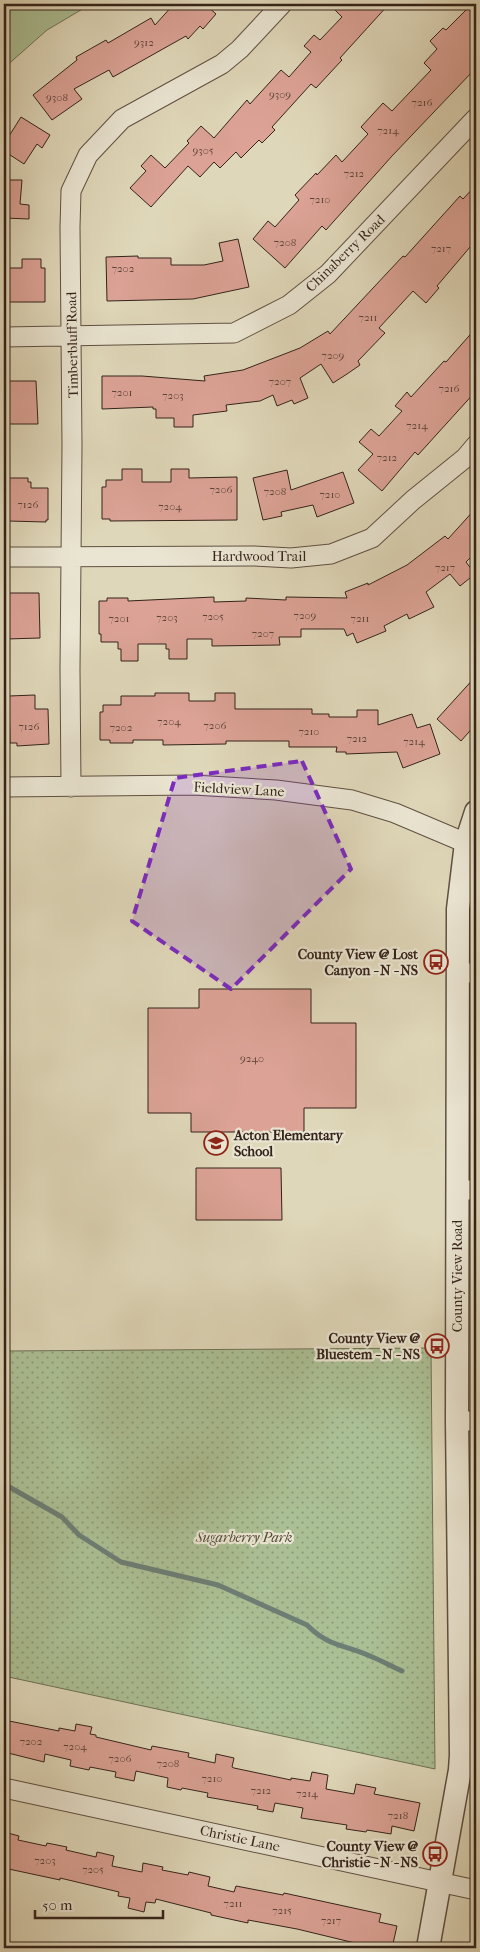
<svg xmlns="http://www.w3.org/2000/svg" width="480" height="1952" font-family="'IM FELL French Canon',serif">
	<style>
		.grass { fill: #abbf94; stroke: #707157 }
		.park { fill: url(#park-dots); stroke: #707157 }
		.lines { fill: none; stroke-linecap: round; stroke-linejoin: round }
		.stream { stroke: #6d7e74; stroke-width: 5 }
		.building { fill: #dba295; stroke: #34231a }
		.minor-casing { stroke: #5f5042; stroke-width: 21 }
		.tertiary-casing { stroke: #5f5042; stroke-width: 25 }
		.minor { stroke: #eae5d2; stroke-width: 19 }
		.tertiary { stroke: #eae5d2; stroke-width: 22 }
		.marked { fill: #7b2cbf; fill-opacity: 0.2; stroke: #7b2cbf; stroke-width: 4; stroke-dasharray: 10 6; stroke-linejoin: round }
		.labels { text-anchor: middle; stroke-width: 4.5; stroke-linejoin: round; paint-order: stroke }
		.number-label { font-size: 11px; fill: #5e4339 }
		.street-label { font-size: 14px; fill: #34231a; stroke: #eae5d2 }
		.poi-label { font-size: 14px; font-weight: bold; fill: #34231a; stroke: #eae5d2; text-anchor: end }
		.park-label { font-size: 14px; font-style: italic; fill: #524a38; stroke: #eae5d2 }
	</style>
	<defs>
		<pattern id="park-dots" width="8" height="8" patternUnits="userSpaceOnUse" patternTransform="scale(1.25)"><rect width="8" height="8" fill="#abbf94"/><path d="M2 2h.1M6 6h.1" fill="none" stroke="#8c9b78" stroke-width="1.8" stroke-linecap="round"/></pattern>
	</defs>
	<rect width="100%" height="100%" fill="#dfd7b9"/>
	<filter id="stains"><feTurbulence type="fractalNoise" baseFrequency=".004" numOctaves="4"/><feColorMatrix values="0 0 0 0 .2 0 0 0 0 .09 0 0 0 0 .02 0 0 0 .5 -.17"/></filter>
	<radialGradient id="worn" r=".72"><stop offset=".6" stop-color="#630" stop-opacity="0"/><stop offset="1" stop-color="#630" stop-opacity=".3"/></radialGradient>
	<path class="grass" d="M4,4H91L47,30L4,68Z"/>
	<path class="park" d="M431,1348L435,1769L4,1676V1351Z"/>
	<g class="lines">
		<path class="stream" d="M4,1484L62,1517L79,1535L121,1562L218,1585L307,1625C329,1647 343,1644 370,1656C380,1660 391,1666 402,1671"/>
	</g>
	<path class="building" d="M174,4H205L216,14L203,29L200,26L188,39L186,36L113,77L109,70L74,89L82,99L52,120L33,95L77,60L76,57L106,40L108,43L151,18L155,25Z
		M329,4H389L340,58L342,60L316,88L311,84L272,127L275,130L262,143L259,140L241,158L236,152L220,168L214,162L200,177L188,166L151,207L130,188L146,171L141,166L151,155L165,168L189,143L187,141L201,126L214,138L247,100L250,104L281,70L289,77L311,52L304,46L314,35L320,40L342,17Z
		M472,4H476V63L471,69L473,71L392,156L326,230L322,226L285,268L253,239L268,221L275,227L299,200L295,195L316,173L317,175L336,155L342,162L368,134L361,127L383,103L392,111L431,70L424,63L437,49L430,41L443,28L446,30Z
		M21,117L50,135L42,148L37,144L24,164L4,151V144Z
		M4,180H22L20,204L29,205V219L4,218Z
		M476,185V240L437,286L439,288L426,303L413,291L379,328L385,333L358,361L360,365L347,374L333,383L321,364L300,378L308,398L294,404L292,400L277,406L273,395L260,401L226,405L227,411L193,415V427H174V418H156V409H153V407L102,409V376H142L205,381L204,376L243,370L300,348L328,331L330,334L403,256L405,257L460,196L463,199Z
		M238,239L249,287L193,299L107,301L106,257L138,256V258H171V265H204L223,261L219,243Z
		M22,259H41V268H45V302H5V268H22Z
		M476,328V391L418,455L415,452L382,491L358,470L373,454L359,442L371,429L379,436L402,411L395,406L407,392L411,397L444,361L446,362Z
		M5,381H36L38,424H6Z
		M122,469H142V482H171V469H189V478L237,477V520L110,521V519H102V487H106V480H122Z
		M287,470L291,490L343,472L354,503L317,517L313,505L281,512L282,516L263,520L253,478Z
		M8,478H28V482H31V488H48V520H46V522L8,521Z
		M476,508V552L466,562L475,574L460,586L450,574L426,592L434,607L409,619L407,614L384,626L386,631L357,643L353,633L347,636L344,629H301V637H279L280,645L212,646V639H187V659H169V649H166V644H138V661H121V649H118V642H101V634H99V601H107V598H128V601L214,597V602L246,601V598L286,600V597L347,598L345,592L368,583V585L407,565L445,536L448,539Z
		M7,593H39L40,638L7,639Z
		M476,676V724L461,741L437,719Z
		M155,693H189V701H215V693H235V709H312V714H329V717H357V710H378V725L412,714L417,728L430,724L440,754L403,768L397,752L346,754V752H336L337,747H289V741H226V744L163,745V740H133V743H110V740H100V712H103V705H121V696H155Z
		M35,695V709H48L49,744L17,746V743H10L9,696Z
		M199,989H311V1023H356V1108H304V1132H191V1113H148V1008H199Z
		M196,1168H281L282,1220H196Z
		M4,1720L59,1731V1728L75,1731L76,1724L92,1727L90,1734L96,1735V1737L151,1750L152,1746L189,1753L188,1757L215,1763L216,1754L234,1758L232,1767L234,1768L291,1780V1778L310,1781L312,1772L328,1775L326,1789L354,1794L356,1784L376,1788L374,1794L420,1803L414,1831L392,1826L391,1834L367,1830L366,1832L346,1829L347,1825L301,1818L303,1808L275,1803L273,1812L257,1809L258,1806L207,1797L208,1793L182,1788L181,1790L167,1787L168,1778L136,1771L134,1781L115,1777L116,1772L90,1767L89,1770L70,1766L71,1760L45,1754L44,1762L4,1752Z
		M4,1832L19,1836L18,1840L46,1846L47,1843L67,1847L66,1850L96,1857L97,1852L114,1856L112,1866L142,1872L143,1863L163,1867L162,1870L188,1875L189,1872L210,1877L208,1886L234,1892L236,1886L283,1895L284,1893L381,1914L379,1922L397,1926L392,1948H365L354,1946L355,1943L297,1929L248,1920V1923L211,1915V1913L156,1899L155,1903L146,1902L144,1912L128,1908L130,1898L118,1896L119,1892L60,1878V1880L4,1868Z"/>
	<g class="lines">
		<g class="minor-casing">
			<path id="minor" d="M4,337L234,333L289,305L328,274L476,118
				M4,557L254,556L291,558L331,554L372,538L413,500L465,458L476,445
				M4,787L193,785L276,790L352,800L395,813L466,843
				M71,787L70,670L72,446L70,227L71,191L88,155L122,119L222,64L240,49L282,4
				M458,973H476
				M458,1190H476
				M457,1421H476
				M460,1658H476
				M4,1788L476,1890"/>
		</g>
		<g class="tertiary-casing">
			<path id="tertiary" d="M428,1948L460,1770L461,1755L457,1421L458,909L466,843L476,812"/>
		</g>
		<use href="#minor" class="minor"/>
		<use href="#tertiary" class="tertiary"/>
	</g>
	<path class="marked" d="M302,761L351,869L231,989L132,921L175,778Z"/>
	<defs>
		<g id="bus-ring" transform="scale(1.25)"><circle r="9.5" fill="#eae5d2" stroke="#8f2418" stroke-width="1.5"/><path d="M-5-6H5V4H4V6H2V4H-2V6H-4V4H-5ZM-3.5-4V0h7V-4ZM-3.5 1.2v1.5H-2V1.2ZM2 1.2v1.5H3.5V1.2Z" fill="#8f2418"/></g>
		<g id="school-ring" transform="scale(1.25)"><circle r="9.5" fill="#eae5d2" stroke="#8f2418" stroke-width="1.5"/><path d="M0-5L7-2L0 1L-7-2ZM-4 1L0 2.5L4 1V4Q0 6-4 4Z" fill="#8f2418"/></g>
	</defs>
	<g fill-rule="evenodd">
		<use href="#bus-ring" x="436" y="962"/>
		<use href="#school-ring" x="216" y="1143"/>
		<use href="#bus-ring" x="437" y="1346"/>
		<use href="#bus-ring" x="435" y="1854"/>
	</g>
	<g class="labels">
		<g class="number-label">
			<text x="144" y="46">9312</text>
			<text x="280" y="98">9309</text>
			<text x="57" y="101">9308</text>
			<text x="422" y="106">7216</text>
			<text x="388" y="134">7214</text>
			<text x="203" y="154">9305</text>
			<text x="354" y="177">7212</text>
			<text x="320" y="203">7210</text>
			<text x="285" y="246">7208</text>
			<text x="441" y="252">7217</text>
			<text x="123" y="272">7202</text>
			<text x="368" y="321">7211</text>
			<text x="333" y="359">7209</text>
			<text x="280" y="385">7207</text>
			<text x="449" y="392">7216</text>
			<text x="122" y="396">7201</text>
			<text x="173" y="399">7203</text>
			<text x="417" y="429">7214</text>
			<text x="387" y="461">7212</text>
			<text x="221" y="493">7206</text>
			<text x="275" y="495">7208</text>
			<text x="330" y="498">7210</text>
			<text x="28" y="508">7126</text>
			<text x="170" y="510">7204</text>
			<text x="445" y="571">7217</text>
			<text x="305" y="619">7209</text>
			<text x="213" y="620">7205</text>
			<text x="167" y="621">7203</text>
			<text x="119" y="622">7201</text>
			<text x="360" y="622">7211</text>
			<text x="263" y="637">7207</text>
			<text x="169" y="725">7204</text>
			<text x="215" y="729">7206</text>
			<text x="29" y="730">7126</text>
			<text x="121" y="731">7202</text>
			<text x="309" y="735">7210</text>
			<text x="357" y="742">7212</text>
			<text x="414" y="745">7214</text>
			<text x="252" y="1062">9240</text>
			<text x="31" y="1745">7202</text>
			<text x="75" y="1750">7204</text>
			<text x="120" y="1762">7206</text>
			<text x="168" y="1767">7208</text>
			<text x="212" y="1782">7210</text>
			<text x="261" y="1794">7212</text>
			<text x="307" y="1797">7214</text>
			<text x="398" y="1819">7218</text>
			<text x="45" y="1864">7203</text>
			<text x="93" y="1873">7205</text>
			<text x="233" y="1907">7211</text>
			<text x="282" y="1914">7215</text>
			<text x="331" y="1924">7217</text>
		</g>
		<g class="street-label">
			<text transform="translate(345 253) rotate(-44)" y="5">Chinaberry Road</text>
			<text transform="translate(72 345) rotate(-91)" y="5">Timberbluff Road</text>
			<text x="259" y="561">Hardwood Trail</text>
			<text transform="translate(239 789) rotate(3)" y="5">Fieldview Lane</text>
			<text transform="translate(457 1276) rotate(-90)" y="5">County View Road</text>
			<text transform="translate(240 1838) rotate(12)" y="5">Christie Lane</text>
		</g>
		<g class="poi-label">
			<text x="418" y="959">County View @ Lost<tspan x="418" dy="16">Canyon - N - NS</tspan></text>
			<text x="234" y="1140" text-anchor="start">Acton Elementary<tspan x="234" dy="16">School</tspan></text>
			<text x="420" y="1343">County View @<tspan x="420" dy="16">Bluestem - N - NS</tspan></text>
			<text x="418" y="1851">County View @<tspan x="418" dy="16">Christie - N - NS</tspan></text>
		</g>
		<g class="park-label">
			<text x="244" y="1542">Sugarberry Park</text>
		</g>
	</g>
	<rect width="480" height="1952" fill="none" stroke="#dfd7b9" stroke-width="20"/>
	<rect x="5" y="5" width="470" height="1942" fill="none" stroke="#34231a" stroke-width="2.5"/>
	<rect x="10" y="10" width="460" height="1932" fill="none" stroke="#34231a"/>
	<path d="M35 1910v8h128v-8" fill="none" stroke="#34231a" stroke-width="2.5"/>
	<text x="42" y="1910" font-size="15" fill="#34231a" stroke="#eae5d2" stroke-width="4" paint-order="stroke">50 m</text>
	<rect width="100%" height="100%" filter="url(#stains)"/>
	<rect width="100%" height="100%" fill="url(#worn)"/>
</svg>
